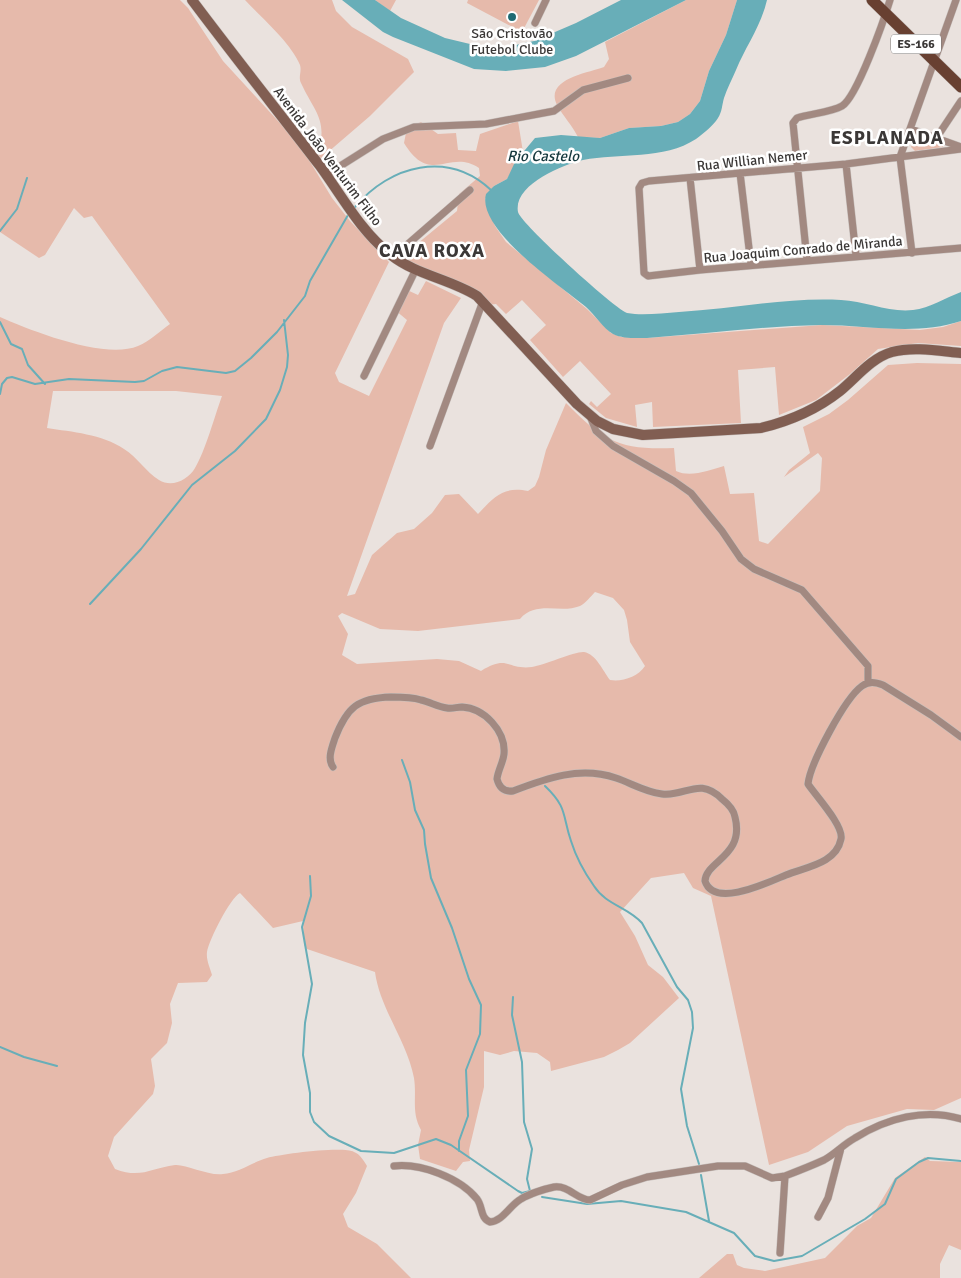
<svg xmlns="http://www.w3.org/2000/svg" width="961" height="1278" font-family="Signika,sans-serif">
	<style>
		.green { fill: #e6baab; fill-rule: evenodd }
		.water { fill: #68aeb8 }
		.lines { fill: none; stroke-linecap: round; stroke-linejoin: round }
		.stream { stroke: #68aeb8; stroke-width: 2 }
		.street-casing { stroke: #c7c0bd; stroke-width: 8 }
		.secondary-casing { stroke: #c7c0bd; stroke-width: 11 }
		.primary-casing { stroke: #c7c0bd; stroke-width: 12 }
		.street { stroke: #a28981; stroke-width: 7 }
		.secondary { stroke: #815e52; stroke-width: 10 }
		.primary { stroke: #684031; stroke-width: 11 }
		.poi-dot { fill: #1f6a73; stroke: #fff; stroke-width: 2 }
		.labels { text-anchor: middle; stroke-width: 5; stroke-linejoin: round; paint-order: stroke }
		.shield { fill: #fff; stroke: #767473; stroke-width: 1 }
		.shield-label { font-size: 12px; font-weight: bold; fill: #3b3837 }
		.poi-label { font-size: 14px; fill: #3b3837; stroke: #fff }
		.street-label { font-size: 14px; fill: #3b3837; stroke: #fff }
		.water-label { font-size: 15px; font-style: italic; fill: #16393e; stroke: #fff }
		.district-label { font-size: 19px; font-weight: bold; letter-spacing: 1px; fill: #3b3837; stroke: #fff }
	</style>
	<rect width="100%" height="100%" fill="#eae2de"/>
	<path class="green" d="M0,0H180L188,8L223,61L289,133L309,160L332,198L350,221L389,262L335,373L339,382L369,396L407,320L395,310L405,289L418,295L426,281L461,298L444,323L347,596L355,594L372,555L397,533L414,529L432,513L445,495L459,494L478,514C494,497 503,486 528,491L535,486L539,477L546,450L566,403C604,442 620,450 674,448L676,471C691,478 709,470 724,466L730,494L754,493L759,541L768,544L820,491L822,458L818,453L784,477L789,470L810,453L803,427L829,414L848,400L888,365L917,363L961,364V1098L934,1110L907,1109L847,1126L808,1152L769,1165L711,896L693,888L684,873L651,878L620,912L635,936L648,965L663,977L679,998L630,1043L618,1050L604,1057L551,1071L550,1062L537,1053L514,1051L500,1055L484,1051V1087L469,1150L470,1161L463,1162L456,1171L420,1159L418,1145L421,1130C411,1112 417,1097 414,1078C407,1041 380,1009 375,972L307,949L304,945L303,921L273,928L240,893C230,898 209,940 207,952C206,960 210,968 212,975L207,982L178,983L170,1004L172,1023L167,1043L151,1059L155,1086L153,1094L114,1137L108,1156L115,1169C141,1179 151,1168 175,1165C186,1164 208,1176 223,1174C238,1173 253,1162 267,1158C282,1154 343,1146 354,1152C360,1154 364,1161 367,1166L356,1193L343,1214L348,1227L377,1244L411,1278H0V317C32,331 105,360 138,346C150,341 160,331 170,324L92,216L84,218L74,208L45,255L39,258L0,232ZM53,391H176L222,396C215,415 205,452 195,468C188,480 172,488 159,480C146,472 137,457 124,449C102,434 72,432 47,428ZM595,592L613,598L624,610L627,620L630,642L645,666C638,677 622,682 610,680C603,671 596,654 584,652C576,651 544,665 532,667C507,670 508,654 481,671L459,661L437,659L357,664L342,655L348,634L338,616L342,613L380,629L418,631L520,619C536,600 561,614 580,606C586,603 590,597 595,592Z
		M245,0H332L336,11L352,27L408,59L414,72L370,116L320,159L318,154C328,119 315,113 301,83C298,77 302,71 300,65C291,43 262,18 245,0Z
		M375,0H396L390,11Z
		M468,0H539L522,32L467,3Z
		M686,0H737L726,35L709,71L700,101L690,114L678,122L661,126L629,128L600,138L578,137C572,125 563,116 557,105C544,79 588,73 604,67L609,59L605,42Z
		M518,121L523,152L507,179L494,186L485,199L495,226L506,242L587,309L611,333L621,337L647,338L822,325L920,330L943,327L961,321V346L918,343L878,349L850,374L816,400L779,415L775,367L738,370L741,423L653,427L652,402L635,405L637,427L606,418L589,404L591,401L597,407L611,394L580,361L563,377L530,340L546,325L522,300L506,314L496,304L487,305L400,258L457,211L459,194L480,176L479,168C449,148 431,187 404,143L407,128L421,122L438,134L456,133L458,150L476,151L480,134Z
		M916,135L943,143V147L915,151L911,147Z
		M925,1157L930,1161L961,1162V1250L949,1245L940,1264V1278H699L727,1254H733L737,1265L744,1268L765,1271L825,1258L857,1226L871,1218L895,1178Z"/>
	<path class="water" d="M342,0H375L401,18L445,38L470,44L503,48L534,41L576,23L621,0H686L576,56L545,67L506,71L474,69L393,37L383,32Z
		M737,0H767C761,26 746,46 736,70C732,79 727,89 724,98C722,105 722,112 718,118C713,126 704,133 696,139C664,160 619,153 583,160C562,165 513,185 518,212C520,223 616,310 627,313C643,316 662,313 679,312C733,309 787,297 841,300C865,301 890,313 913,310C930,308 945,298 961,292V321C916,336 868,325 821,325C763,326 705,334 647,338C636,338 623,339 613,334C603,328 595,315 586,307C561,286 476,230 486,194L494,186L507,179L515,162L535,138L561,135L600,138L629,128L661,126L678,122L690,114L700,101L709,71L726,35Z"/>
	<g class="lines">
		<path class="stream" d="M355,207C390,165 448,150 491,190
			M0,231L17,209L27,178
			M0,322L11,344L22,349L28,365L45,384
			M0,394L2,384L7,378L12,377L35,384L69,379L135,382L144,381L162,371L177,367L226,373L235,371L251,358L277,332L305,296L310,281L348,215
			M90,604L141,549L192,485L235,451L266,419L280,390L287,367L288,355L284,320
			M402,760L410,782L415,810L424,830L425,844L431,878L452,928L469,979L481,1005L480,1034L466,1070L468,1116L459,1141V1151
			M545,786C568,808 562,815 571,841C576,857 584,872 594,886C606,905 628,907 642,923L677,987L688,1000L692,1012L693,1028L681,1089L687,1126L699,1164
			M310,876L311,896L302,927L312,984L305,1023L303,1055L310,1093V1112L314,1122L329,1136L361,1151L394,1153L436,1139L451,1145L518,1191L522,1193L530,1191
			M513,997L512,1015L522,1062L524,1122L532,1149L527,1179L530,1191
			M0,1047L24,1057L57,1066
			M701,1175L709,1221
			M542,1197L587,1204L621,1201L686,1212L734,1233L755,1256L774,1261L802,1256L865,1219L885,1204L896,1179L919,1162L928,1158L961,1161"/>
		<g class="street-casing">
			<path id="street" d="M535,23L546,0
				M911,129L961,147
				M937,137L961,101
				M961,149L846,164L649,181L642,183L639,188L644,273L648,276L700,270L961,248
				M846,164L856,256
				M740,173L751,265
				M326,175L383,139L414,127L486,124L554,111L583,90L628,78
				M690,178L700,270
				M912,253L900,157L956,0
				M393,257L470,190
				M807,260L793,123L797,118C809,114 832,112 842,106C857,97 884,20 890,0
				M364,376L416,269
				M590,416L596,431L613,446L674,481L691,493L722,531L741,559L754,569L802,590L868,666V682
				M430,446L483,301
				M333,767C327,759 332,747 335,738C347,707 358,698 391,697C401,697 412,697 421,700C430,702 438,707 447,708C452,709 457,707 462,707C484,708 506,731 504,754C503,763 498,770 497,779C499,787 504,792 513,791C547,778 580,766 616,778C631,783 645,792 662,794C686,797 699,776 722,799C727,803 734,810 735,817C745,856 706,861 705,881C714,909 769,882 786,875C805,867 836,864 841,839C844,826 816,796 808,784C810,764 845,698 862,686C869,681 875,682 883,685L931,715L961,737
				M394,1166C421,1163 460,1178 477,1199C483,1207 480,1218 490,1222C503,1221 510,1205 521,1199C529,1194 544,1189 554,1187C569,1185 577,1200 590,1200L622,1185L647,1177L718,1166H745L772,1178L785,1176
				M818,1217L828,1198L841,1148
				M780,1253L785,1176C798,1171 811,1166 824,1160C835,1154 844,1144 855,1138C887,1118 925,1108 961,1119"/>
		</g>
		<g class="secondary-casing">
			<path id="secondary" d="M192,0C234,56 277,110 320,166C342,196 361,232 391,255C416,275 450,279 477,296L577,404L597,421L613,429L643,435L761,428C790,421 816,410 840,391C856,378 871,358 892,352C913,346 940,351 961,353"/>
		</g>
		<g class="primary-casing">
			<path id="primary" d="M872,0L961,87"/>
		</g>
		<use href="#street" class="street"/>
		<use href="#secondary" class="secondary"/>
		<use href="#primary" class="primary"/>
	</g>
	<circle class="poi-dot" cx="512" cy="17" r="5"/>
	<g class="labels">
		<rect class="shield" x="891" y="34.5" width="50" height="19" rx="4"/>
		<g class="shield-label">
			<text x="916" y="48">ES-166</text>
		</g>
		<g class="poi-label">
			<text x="512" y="38">São Cristovão<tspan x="512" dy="16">Futebol Clube</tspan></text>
		</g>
		<g class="street-label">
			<text transform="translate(328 156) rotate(53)" y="5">Avenida João Venturim Filho</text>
			<text transform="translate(752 160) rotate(-6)" y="5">Rua Willian Nemer</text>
			<text transform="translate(803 249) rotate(-5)" y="5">Rua Joaquim Conrado de Miranda</text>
		</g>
		<g class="water-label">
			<text x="543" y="161">Rio Castelo</text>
		</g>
		<g class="district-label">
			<text x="887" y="144">ESPLANADA</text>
			<text x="432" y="257">CAVA ROXA</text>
		</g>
	</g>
</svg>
